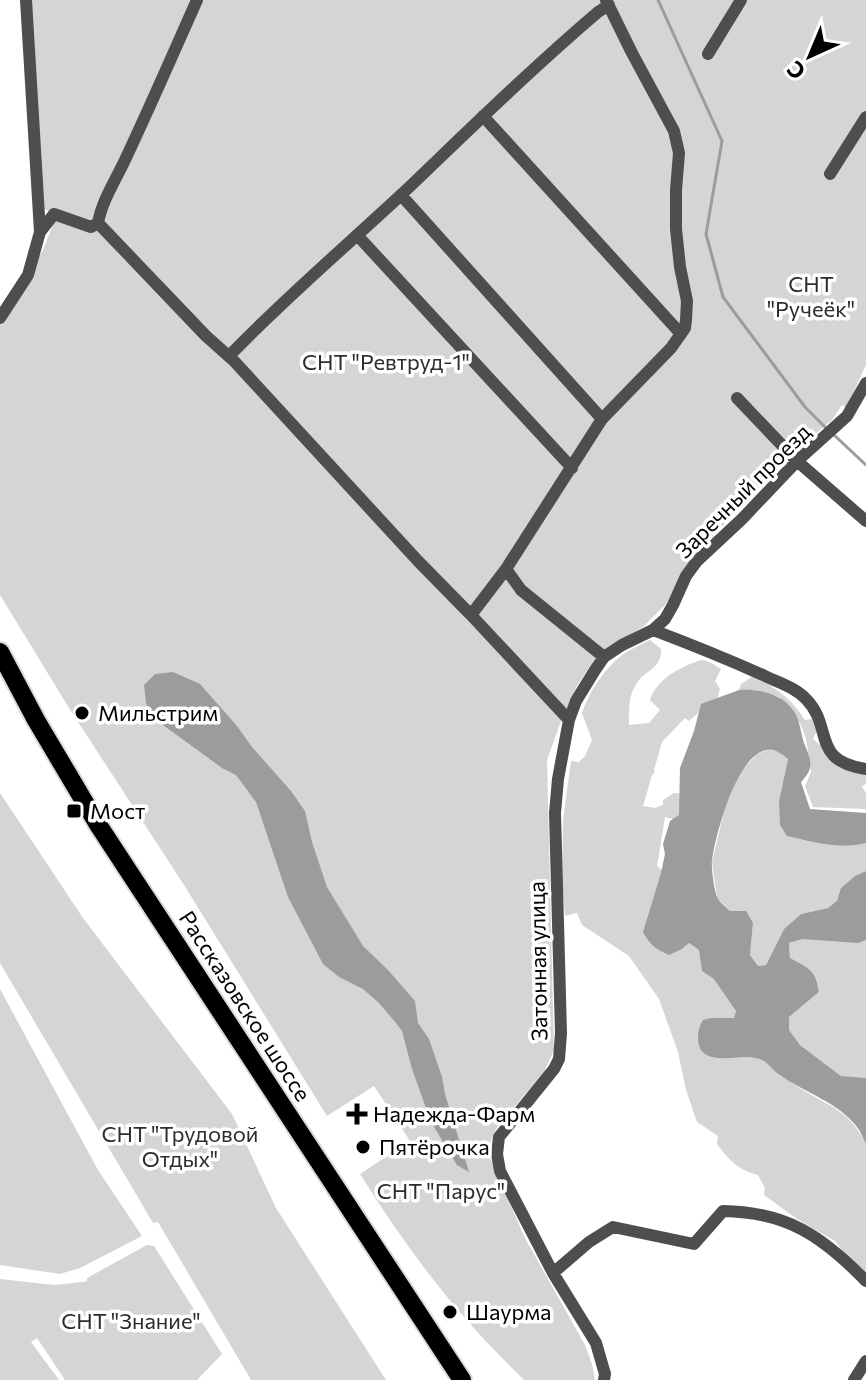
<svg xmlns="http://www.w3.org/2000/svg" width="866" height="1380" font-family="Commissioner,sans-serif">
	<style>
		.green { fill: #d5d5d5 }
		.water { fill: #9c9c9c }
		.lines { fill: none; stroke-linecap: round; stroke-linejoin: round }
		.stream { stroke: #9c9c9c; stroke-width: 3 }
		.primary-casing { stroke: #dbdbdb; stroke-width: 22 }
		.minor { stroke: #4e4e4e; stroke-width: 12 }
		.primary { stroke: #000; stroke-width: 18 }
		.poi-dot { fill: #000; stroke: #fff; stroke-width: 3 }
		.labels { text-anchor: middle; stroke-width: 7; stroke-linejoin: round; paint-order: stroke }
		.park-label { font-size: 22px; fill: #2c2c2c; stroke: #fff }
		.street-label { font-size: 22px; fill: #000; stroke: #fff }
		.poi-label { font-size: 22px; fill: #000; stroke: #fff; text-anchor: start }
	</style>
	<rect width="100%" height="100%" fill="#fff"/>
	<path class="green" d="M29,0H738L705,54L708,60L746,0H866V111L824,177L830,180L866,122V365L846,408L842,405L832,420L795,451L692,558L667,603L643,627L606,649L593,661L577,686L561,721L547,760L554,1050L544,1072L497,1127L490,1143V1158L525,1238L585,1345L592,1364L595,1380H524C506,1362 488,1344 472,1326C430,1279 393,1227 360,1174L410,1141L374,1086L327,1116L184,885L69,708L0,595V319L43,250L57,214L36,206Z
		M650,640L661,649C662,667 647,670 639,680C628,694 629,708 629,725L649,723L660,710L650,700C657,681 672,672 690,664C693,663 699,660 703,660C709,661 716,666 721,669L715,681L720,689L716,703L705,707L689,721L685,718L662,742L654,770L655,772L652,775L643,806L655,808L663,805V800L674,793L688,794L681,821L665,817L657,866L666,874L682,949L689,943L700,950L736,1011L735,1018H711L720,1057C734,1057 750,1055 764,1060C775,1065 784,1076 794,1084C825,1106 847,1106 866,1144V1274L846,1255L835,1241L797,1219L764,1195L765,1188L758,1175C738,1170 729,1160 717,1144L718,1136L697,1122L686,1090L678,1052L659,999L629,956L582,925L577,913L565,916L562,880L563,820L571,761L579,762L585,756L592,740L582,713C589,692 604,669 622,655C630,649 641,645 650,640Z
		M753,676C776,688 791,698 805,720L812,719L818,723L817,730L813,739L852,772L866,773V783L862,787L866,793V809L813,807L805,786L811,772L806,738L800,723L779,697L756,690H739L741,684Z
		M768,749L779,752L788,759L779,801L787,836C812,842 840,850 866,843V871L855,876L838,901L828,908L801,914L784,929L766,965L758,966L750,955L753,923L730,911L717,898L712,862L725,807L735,784L741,772L756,755Z
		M0,793L83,918L232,1114L276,1208L386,1380H251L158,1222L153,1223L0,963Z
		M866,915V1078L841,1076L800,1045L789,1030V1017L819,992C816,970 809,968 790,958L789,943Z
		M0,989L98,1170L142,1236L80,1268L60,1274L0,1265Z
		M147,1245L154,1246L222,1354L197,1380H65L37,1338L31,1342L59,1380H0V1279L54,1285L83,1282L87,1281V1278Z"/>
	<path class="water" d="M173,672L200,684L237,726L252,747L291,791L305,811L312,842L327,887L363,946L388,970L415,1001L418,1023L429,1039L442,1077L445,1094L469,1172L457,1165L431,1122L412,1069L402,1031L396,1023L379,1003L363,989L339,977L323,964L288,897L256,802L236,775L222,768L152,717L146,703L144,685L155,674Z
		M739,690C759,689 783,693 795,713C800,721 801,734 804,743C811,760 815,768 801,782L810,809L866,813V843C840,850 812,842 787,836L780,825L779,801L788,759C781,754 774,748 766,750C736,757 716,833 712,860C711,867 714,890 717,897C719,902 726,907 730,911H746L753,923L750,955L758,966L766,965L784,929L801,914L828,908L837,901L841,888L855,876L866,871V940L858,943L802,939L789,943L790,958C809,968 816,970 819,992L789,1017V1030L800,1045L841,1076L866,1078V1144C863,1139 861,1132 857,1127C838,1102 805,1093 780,1075C769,1068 769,1060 755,1058C740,1054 718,1063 705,1054C695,1047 697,1029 703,1020L711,1018H734L736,1011L714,979L702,971L699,950L689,943L682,949L669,955C657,950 649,944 643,932L661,873L665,854L663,844L670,821L679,815L680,768L694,731L701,704Z"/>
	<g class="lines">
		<path class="stream" d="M658,0L722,141L706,234L723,297L805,407L828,430
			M834,435L866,465"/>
		<g class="primary-casing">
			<path id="primary" d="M0,652L36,720L97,823L462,1380"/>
		</g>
		<path class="minor" d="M708,54L741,0
			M483,116L681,334
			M830,174L866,117
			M401,195L602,419
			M98,223L206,336L234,361L418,561L471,615L569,720
			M40,232L54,214L91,227L98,223C102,201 115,181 125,160C150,107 173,54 197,0
			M357,235L572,468
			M0,318L28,275L40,232L26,0
			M229,356C284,299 344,248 402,194C467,132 530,70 598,12L609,5
			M737,398L797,461L866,521
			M506,569L602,419L671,348L685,328L686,320L687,301L680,267L676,229V190L679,153L674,131L632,53L606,0
			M471,615L506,569L521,590L604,657
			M653,630C690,644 727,659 763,675C777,682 795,687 806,699C834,727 810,761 866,769
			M553,1273L589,1242L613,1227L694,1244L723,1211C787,1212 822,1236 866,1281
			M604,1380L605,1374L596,1343L553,1273L500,1171L497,1154L499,1137L554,1069L559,1059L561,1033L555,813L558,779L569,720L576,701L595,670L604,657L622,645L653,630L665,619L673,605L686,576L697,561L742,519L797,461L847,416L866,383
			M854,1380L866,1361"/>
		<use href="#primary" class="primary"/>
	</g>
	<g class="poi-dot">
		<circle cx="82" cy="713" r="8"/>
		<rect x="66" y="803" width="16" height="16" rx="4"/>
		<path d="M353 1102h8v8h8v8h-8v8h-8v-8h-8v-8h8z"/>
		<circle cx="363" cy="1147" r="8"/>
		<circle cx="450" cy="1312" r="8"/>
	</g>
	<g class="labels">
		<g class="park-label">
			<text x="811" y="292">СНТ<tspan x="811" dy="25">"Ручеёк"</tspan></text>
			<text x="386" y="370">СНТ "Ревтруд-1"</text>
			<text x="180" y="1142">СНТ "Трудовой<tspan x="180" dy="25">Отдых"</tspan></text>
			<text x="441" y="1199">СНТ "Парус"</text>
			<text x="131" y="1329">СНТ "Знание"</text>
		</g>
		<g class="street-label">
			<text transform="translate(743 491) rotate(-45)" y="8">Заречный проезд</text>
			<text transform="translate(538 961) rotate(-91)" y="8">Затонная улица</text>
			<text transform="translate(245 1006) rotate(57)" y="8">Рассказовское шоссе</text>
		</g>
		<g class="poi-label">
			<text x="98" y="721">Мильстрим</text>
			<text x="90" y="819">Мост</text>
			<text x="373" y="1122">Надежда-Фарм</text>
			<text x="379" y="1155">Пятёрочка</text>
			<text x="466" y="1320">Шаурма</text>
		</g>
	</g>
	<g transform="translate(810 56) rotate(224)" stroke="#ffffff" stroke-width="6" paint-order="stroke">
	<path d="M0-6L14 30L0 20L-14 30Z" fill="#000000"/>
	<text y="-12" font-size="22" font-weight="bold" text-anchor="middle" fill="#000000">С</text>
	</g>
</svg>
